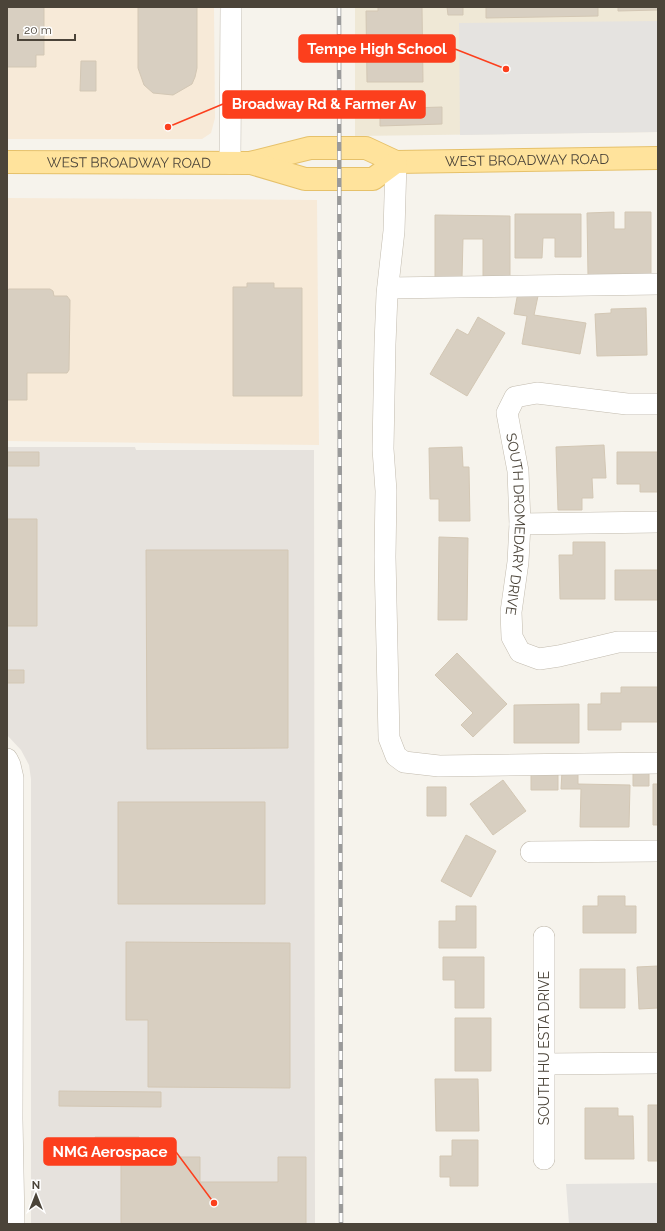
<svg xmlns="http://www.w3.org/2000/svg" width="665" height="1231" font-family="Raleway,sans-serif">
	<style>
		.commercial { fill: #f7ead8 }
		.industrial { fill: #e6e2dd }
		.education { fill: #efe8d6 }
		.parking { fill: #e5e3e0 }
		.building { fill: #d8cfc1; stroke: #d3c7b4 }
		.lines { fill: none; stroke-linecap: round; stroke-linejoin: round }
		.minor-casing { stroke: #c2bbae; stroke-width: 22 }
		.major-casing { stroke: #e6c16a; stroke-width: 24 }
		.minor { stroke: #fff; stroke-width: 21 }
		.major { stroke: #ffe39c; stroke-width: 22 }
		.rail-casing { stroke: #9a9a9a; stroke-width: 4.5 }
		.rail { stroke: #fff; stroke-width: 3; stroke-dasharray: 9; stroke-linecap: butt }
		.labels { text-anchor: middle; stroke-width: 3; stroke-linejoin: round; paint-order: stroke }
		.street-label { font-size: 14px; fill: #4b4439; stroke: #fff }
		.leader { fill: none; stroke: #fc3f1d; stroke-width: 1.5 }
		.callout-dot { fill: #fc3f1d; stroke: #fff; stroke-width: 1.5 }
		.callout { fill: #fc3f1d; stroke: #fc3f1d; stroke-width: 1.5 }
		.callout-label { font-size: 15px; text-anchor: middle; font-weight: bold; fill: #fff }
	</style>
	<rect width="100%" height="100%" fill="#f6f3ec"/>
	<path class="commercial" d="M7,7H214L215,118L211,133L202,139H7Z
		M7,198L317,200L319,445L7,441Z"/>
	<path class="industrial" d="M7,447H135L136,450H314L315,1224H31V779L29,765L21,750L7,735Z"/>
	<path class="education" d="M355,7H658V132L355,136Z"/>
	<path class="parking" d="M658,21V132L460,135L459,23Z
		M658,1183V1224H569L566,1184Z"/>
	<path class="building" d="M7,7H44V55H36V67H7Z
		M138,7H197V68L195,77L192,84L173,95L153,93L144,85L138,68Z
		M378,7H422L423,82H367L366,11H378Z
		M447,7H463V15H448Z
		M486,7H598V16L486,18Z
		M618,7H658V10L618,11Z
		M81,61H96V91H80Z
		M442,107V124L380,126V109Z
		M614,212V229H625V212H651V275L588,276L587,213Z
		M515,214H581V257H555V238H543L542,258H515Z
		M435,215L510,216V278L483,277V239H463L462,278H435Z
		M247,283H274V288H302V396H233V287H247Z
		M9,289H50L53,291L54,296H67L70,300L69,370L67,373H27V400H7V290Z
		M518,292L538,296L534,315L586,323L580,354L522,344L527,316L514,314Z
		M646,308L647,355L597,356L595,314L611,313V309Z
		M478,317L505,333L467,396L430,374L457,329L468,335Z
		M604,445L606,478H592L593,498H582V510H558L556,447Z
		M462,447L463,467H469L470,521H439V499H430L429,448Z
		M7,452H39V466H7Z
		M617,452H658V512V492H640V484H617Z
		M7,519H37V626H7Z
		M439,537L468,538L467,620H438Z
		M573,542H605V599H560L559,555H573Z
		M146,550H288V748L147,749Z
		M615,570H658V600H615Z
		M457,653L507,704L473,737L461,725L473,713L435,675Z
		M7,670H24V683H7Z
		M621,687H658V722H621V730H588V704H601V693H621Z
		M579,704V743H514V705Z
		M633,770H649V786H633Z
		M531,771H558V790H531Z
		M562,771H578V784L630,785L629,827H580L581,789H561Z
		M503,780L526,811L493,835L470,804Z
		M653,784H658V825H653Z
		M427,787H446V816H427Z
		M118,802H265V904H118Z
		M466,835L496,851L471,897L441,881Z
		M598,896H625V906H636V933H583V906H598Z
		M456,906H476V948H439V921H456Z
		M126,942L290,943V1088L148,1087V1020H126Z
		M443,957H484V1008H455V980H443Z
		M658,966V1008L639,1009L637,967Z
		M580,969H625V1008H580Z
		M455,1018H491V1071H455Z
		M435,1079H478L479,1131H436Z
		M59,1091L161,1092V1107L59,1106Z
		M648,1105H658V1161H648Z
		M585,1108H618V1116H633L634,1159H585Z
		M95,1137H139V1151H95Z
		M452,1140H478V1186H450V1177H440V1156H452Z
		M121,1157H200V1182H278V1157H306V1224H121Z"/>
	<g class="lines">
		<g class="minor-casing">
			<g id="minor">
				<path d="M396,162L394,231L387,294L385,344L383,449L386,491L385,557L389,738L396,756L404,762L439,766L658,763"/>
				<path d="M230,163L231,7"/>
				<path d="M388,288L658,284"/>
				<path id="s1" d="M658,404H627L537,393L515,397L507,413L518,471L520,524L518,562L511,612L512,637L520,652L539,659L559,656L618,642H658"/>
				<path d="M520,524L658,522"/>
				<path d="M7,759L10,765L13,778L12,1119L14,1224"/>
				<path d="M531,852L658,851"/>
				<path d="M544,937V1159"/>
				<path d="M544,1064L658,1063"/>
			</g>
		</g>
		<g class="major-casing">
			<g id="major">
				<path id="s2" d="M7,162L250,163L310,148H366L396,162L658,158"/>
				<path d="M251,163L305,179H373L396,162"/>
			</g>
		</g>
		<use href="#minor" class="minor"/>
		<use href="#major" class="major"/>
		<g class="rail-casing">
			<path id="rail" d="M339,7L341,1224"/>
		</g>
		<use href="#rail" class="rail"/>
	</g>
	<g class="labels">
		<g class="street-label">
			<text dy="5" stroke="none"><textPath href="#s2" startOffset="525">WEST BROADWAY ROAD</textPath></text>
			<text dy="5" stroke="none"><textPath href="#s2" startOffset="122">WEST BROADWAY ROAD</textPath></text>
			<text dy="5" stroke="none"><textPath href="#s1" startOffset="274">SOUTH DROMEDARY DRIVE</textPath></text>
			<text transform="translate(544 1048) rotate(-90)" y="5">SOUTH HU ESTA DRIVE</text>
		</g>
	</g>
	<path class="leader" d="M506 69L455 49M168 127L223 104M214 1203L176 1152"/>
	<g class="callout-dot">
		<circle cx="506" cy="69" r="4"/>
		<circle cx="168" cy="127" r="4"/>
		<circle cx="214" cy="1203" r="4"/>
	</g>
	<g class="callout">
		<rect x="299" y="35" width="156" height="27" rx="4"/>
		<rect x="223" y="91" width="202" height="27" rx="4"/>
		<rect x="44" y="1138" width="132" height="27" rx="4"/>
	</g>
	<g class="callout-label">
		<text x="377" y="54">Tempe High School</text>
		<text x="324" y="109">Broadway Rd &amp; Farmer Av</text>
		<text x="110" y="1157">NMG Aerospace</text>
	</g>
	<rect width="665" height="1231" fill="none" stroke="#4b4439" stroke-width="16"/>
	<g transform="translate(36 1195)" stroke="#ffffff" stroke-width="3" paint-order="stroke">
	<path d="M0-3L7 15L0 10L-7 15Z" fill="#4b4439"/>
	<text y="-6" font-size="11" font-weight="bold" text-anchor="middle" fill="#4b4439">N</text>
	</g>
	<path d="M18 34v6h57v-6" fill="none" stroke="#4b4439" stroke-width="2"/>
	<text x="24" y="34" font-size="12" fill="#4b4439" stroke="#ffffff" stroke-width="3" paint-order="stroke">20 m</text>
</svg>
